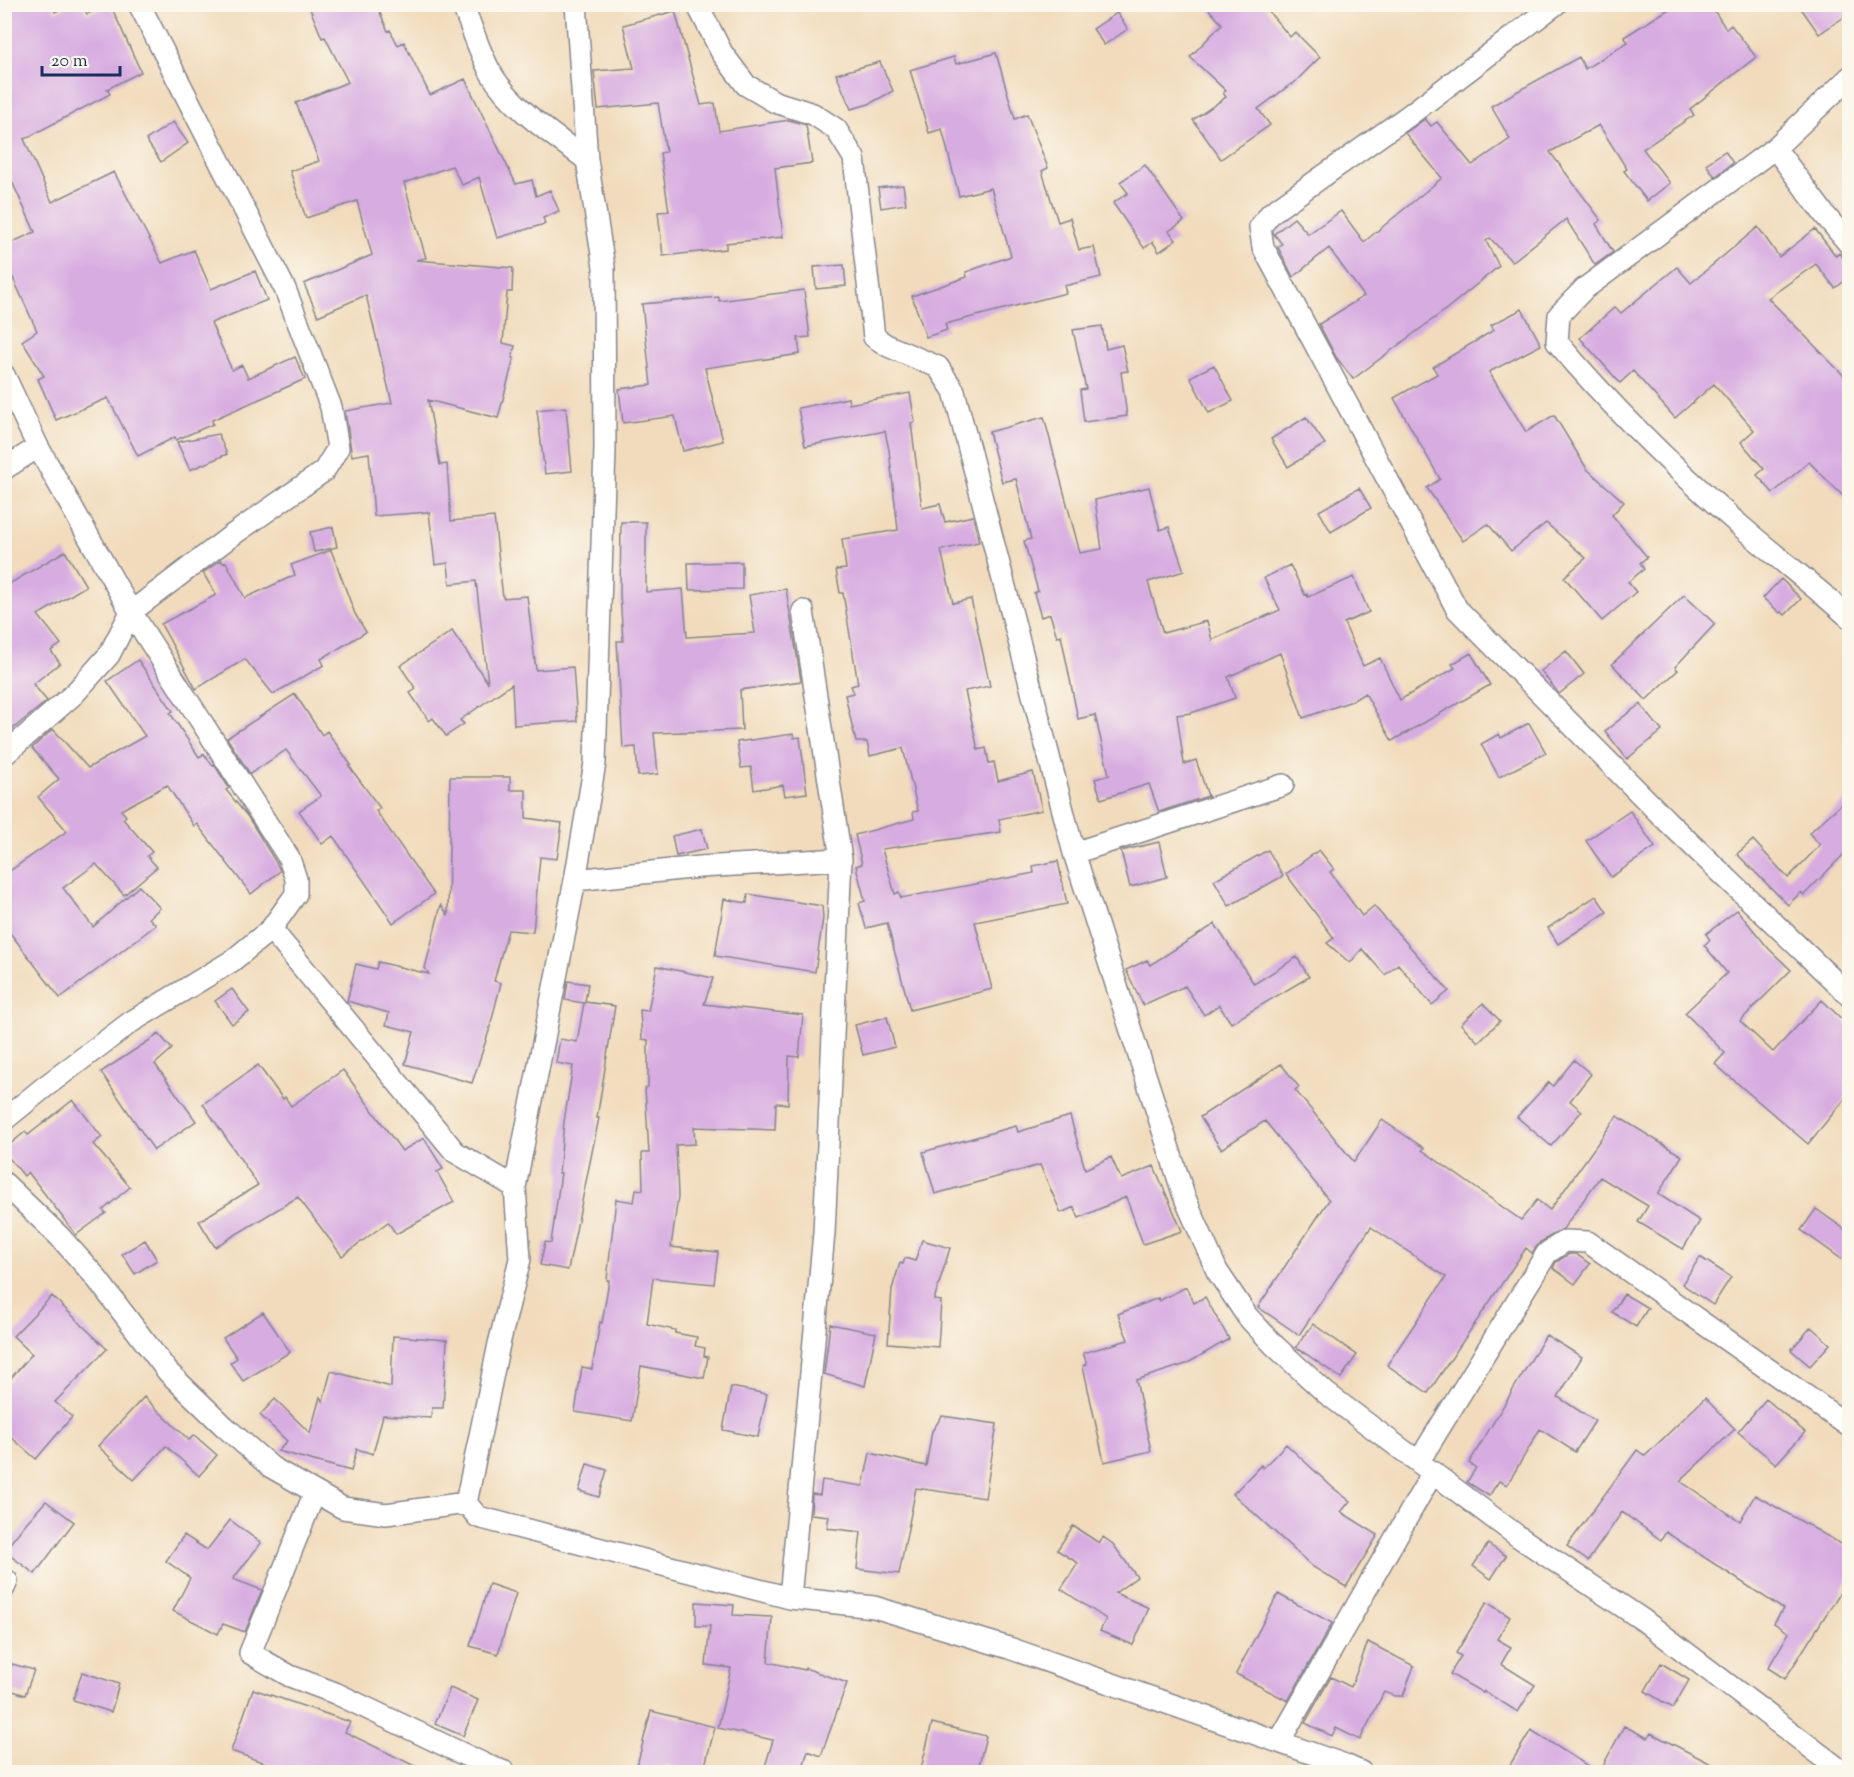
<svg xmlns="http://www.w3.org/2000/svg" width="1854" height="1777" font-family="'Sorts Mill Goudy',serif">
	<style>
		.building { fill: #d7ace1 }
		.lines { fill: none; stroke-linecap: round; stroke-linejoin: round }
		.street-casing { stroke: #86858d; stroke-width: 24 }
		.street { stroke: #fff; stroke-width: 21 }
	</style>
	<rect width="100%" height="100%" fill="#fbf7ec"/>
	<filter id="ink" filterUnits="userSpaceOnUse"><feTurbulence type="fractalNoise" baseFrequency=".0167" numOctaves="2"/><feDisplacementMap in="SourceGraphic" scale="12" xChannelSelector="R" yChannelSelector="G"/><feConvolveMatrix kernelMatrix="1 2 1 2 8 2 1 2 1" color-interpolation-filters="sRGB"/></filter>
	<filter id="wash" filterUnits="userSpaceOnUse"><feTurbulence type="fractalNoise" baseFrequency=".008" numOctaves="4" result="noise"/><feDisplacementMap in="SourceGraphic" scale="24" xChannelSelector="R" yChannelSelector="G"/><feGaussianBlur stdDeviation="1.35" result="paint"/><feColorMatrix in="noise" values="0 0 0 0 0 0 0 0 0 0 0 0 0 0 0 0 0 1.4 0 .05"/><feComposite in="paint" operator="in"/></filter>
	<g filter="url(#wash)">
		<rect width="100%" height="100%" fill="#f1dbbc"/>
		<g id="blocks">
			<path class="building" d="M4,4H52L55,12L72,4H82L87,14L110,4L141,72L107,89L110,94L24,139L52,202L114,172L162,263L194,250L211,289L255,271L267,300L211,323L232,370L242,365L248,378L295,357L305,379L212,420L213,424L176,440L175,437L138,456L108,398L56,420L38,379L44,376L22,341L37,331L4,258V246L35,232L4,164Z
				M308,4H376L388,31L390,30L398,45L404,42L430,95L465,79L516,184L532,180L536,196L550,190L559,211L543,218L545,224L497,238L479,177L462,185L452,166L404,183L426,258L416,260L513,268L512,292H507L503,343L515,346L512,358H514L498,418L428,400L440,465L447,464L451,521L494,517L503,598L527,596L536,670L573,667L577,721L514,725L512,684L460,720L464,724L446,736L433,718L429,721L410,693L416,689L400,666L452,631L488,683L476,581L450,584L448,563L435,565L429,512L374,516L369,453L352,456L345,411L392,403L366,295L318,316L304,284L372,255L357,201L306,218L290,171L319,161L296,103L348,82L325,37L322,38Z
				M1204,4H1262L1290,37L1295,32L1320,57L1292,85L1291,84L1258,109L1270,125L1221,159L1193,120L1226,97L1223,93L1226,91L1190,57L1222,24Z
				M1677,4H1710L1726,29L1731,25L1756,57L1690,109L1694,115L1643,149L1670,183L1647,201L1624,171L1627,169L1599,125L1550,152L1601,220L1596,224L1613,252L1595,265L1566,219L1512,262L1490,238L1486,241L1499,266L1444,311L1353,379L1336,357L1319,324L1364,296L1329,248L1293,277L1278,247L1282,244L1274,234L1294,218L1308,234L1341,211L1364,242L1442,178L1405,133L1425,119L1431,126L1437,122L1472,165L1510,139L1491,106L1579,57L1585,69L1628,42L1624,37Z
				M1798,4H1850V13L1819,34Z
				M675,11L701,105L715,103L719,131L789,120L806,125L812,163L775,168L783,237L726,243V249L663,256L658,212L669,211L660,153L666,152L658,103L598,109L594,71L634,68L623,25Z
				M1117,13L1128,29L1104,45L1093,29Z
				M996,53L1015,119L1027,114L1048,168L1042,171L1058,222L1070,218L1079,250L1094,247L1101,277L1064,286L1066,293L945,324L947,330L926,337L912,296L967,277L966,272L1011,256L991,188L959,196L942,129L929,133L910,70L954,57L956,64Z
				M880,62L893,91L869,104L851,109L836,74Z
				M173,122L188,143L161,162L146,140Z
				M1725,151L1733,163L1715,177L1706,164Z
				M1145,165L1184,221L1169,231L1176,240L1159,252L1153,242L1144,248L1113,203L1128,193L1120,182Z
				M903,185L906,204L881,208L878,188Z
				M1758,227L1779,257L1815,229L1836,256L1839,253L1850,266V277L1835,288L1816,264L1768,298L1850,382V503L1809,462L1773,493L1757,475L1764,469L1741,442L1754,430L1714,384L1675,418L1633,371L1620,383L1580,338L1615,307L1621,313L1677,267L1691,283Z
				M844,265L846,286L816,289L814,267Z
				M804,290L810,337L798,338L800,354L705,368L723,441L683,451L675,416L623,423L619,389L651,385L642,304L719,297V301Z
				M1522,309L1541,345L1489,372L1526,432L1554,415L1587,469L1624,502L1612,515L1647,557L1640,563L1644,569L1628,582L1636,592L1602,621L1564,577L1586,558L1546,523L1511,551L1488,524L1463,541L1427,488L1440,479L1394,398L1437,374L1433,367L1494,330L1491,325Z
				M1102,326L1106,349L1122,345L1128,371L1121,372L1127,416L1084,422L1080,390L1086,389L1073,330Z
				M1214,365L1233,401L1209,413L1190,377Z
				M910,393L915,422L911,423L922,508L940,504L945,522L973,516L979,542L941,550L953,603L971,599L990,686L965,691L978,750L986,748L989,763L994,762L998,781L1033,772L1042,810L999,819L1001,832L882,849L895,894L899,892L901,898L1034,873L1033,866L1058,861L1067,904L975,922L992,989L910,1010L887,923L866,928L859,903L865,901L856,866L862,864L855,835L914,819L913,812L918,811L903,748L870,756L867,742H856L845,695L854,693L851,686L858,684L843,593H840L836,570L846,569L842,539L898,530L889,450L885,431L805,446L798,408L848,398L849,404Z
				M566,407L572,471L545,474L537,410Z
				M1044,417L1080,553L1102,549L1095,500L1149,487L1160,530L1169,527L1184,571L1148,582L1163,633L1207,621L1212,640L1280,610L1264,578L1290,565L1305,595L1307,594L1308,597L1354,577L1369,612L1344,623L1363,666L1380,658L1400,700L1455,668L1452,664L1471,653L1490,685L1392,741L1365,693L1352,701L1303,718L1280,653L1228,677L1235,698L1191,713L1177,715L1184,764L1196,760L1208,796L1159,812L1149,784L1101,799L1095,779L1109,775L1095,715L1078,719L1061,635L1057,637L1050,614L1041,617L1034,593L1038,591L1024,541L1031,539L1016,479L1002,482L989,432Z
				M1306,417L1325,444L1288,467L1271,439Z
				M218,434L227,454L190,470L177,442Z
				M1359,488L1371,508L1331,532L1319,511Z
				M621,522H646V592L683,589L687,637L755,633L749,595L786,589L801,681L740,690L742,730L654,733L658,774L638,776L636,747L623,748L617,641H623L620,594Z
				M333,527L337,547L314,552L310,532Z
				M331,550L355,614L366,632L321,659L324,665L273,694L245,659L196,689L161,624L216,595L203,573L221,560L223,563L226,562L245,598L295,575L291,565Z
				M65,551L86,586L38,615L61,644L51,651L60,663L33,684L47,701L4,736V587Z
				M742,562V589L689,590L688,563Z
				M1781,579L1801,599L1785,615L1781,612L1780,613L1763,598Z
				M1684,595L1715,624L1675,667L1678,670L1646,700L1612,664Z
				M1566,651L1584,674L1559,694L1541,671Z
				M138,660L173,711L170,713L199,757L204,754L212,765L214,764L229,788L226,790L248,817L277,864L280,871L251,894L197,824L194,826L167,785L121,810L126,816L123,819L152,852L147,856L157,867L124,895L96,864L63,888L93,927L139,886L160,908L149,918L156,925L60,998L4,925V875L67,831L38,797L59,779L32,748L53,729L88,768L145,736L107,681Z
				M295,694L322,735L327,731L351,765L349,766L380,808L376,811L434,894L393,923L333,836L322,844L299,811L321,796L286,750L250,774L227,738Z
				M1640,704L1662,731L1627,759L1605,731Z
				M1529,723L1546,753L1499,777L1481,744L1499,734L1501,738Z
				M793,734L794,738L800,737L807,793L785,796L783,785L754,790L751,767L741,768L737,742Z
				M450,777H510V790H526V818L562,823L557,859L540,857L533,932L508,930L494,981L501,983L489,1031L472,1083L405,1064L414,1032L386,1025L389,1013L347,1001L356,964L376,969L378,962L429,974L425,968L441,905L448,915Z
				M1850,796V848L1804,895L1801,892L1788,905L1737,854L1753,840L1788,878L1820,845L1809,833Z
				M1630,811L1655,847L1611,877L1586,841Z
				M702,829L707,849L676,856L672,836Z
				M1159,842L1167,877L1130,887L1121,851Z
				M1268,850L1283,876L1229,906L1214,880Z
				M1319,850L1334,869L1330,872L1362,916L1374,906L1449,991L1432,1005L1398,964L1385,975L1362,949L1350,963L1327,943L1334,938L1286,874Z
				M748,894L822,906L823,918L815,972L715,956L724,899L747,903Z
				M1596,896L1607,912L1558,944L1548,928Z
				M1737,910L1769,949L1791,970L1740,1021L1773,1052L1822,1000L1850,1027V1093L1808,1144L1715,1064L1725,1053L1685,1013L1727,973L1704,945L1710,940L1706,934Z
				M1215,924L1254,984L1297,957L1309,977L1231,1023L1219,1005L1204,1015L1185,986L1143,1005L1126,970L1147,960L1150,965Z
				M657,966L713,978L704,1004L803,1015L799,1057L789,1056L788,1104L776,1103L775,1130L694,1127L695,1144L676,1145L678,1197L671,1247L718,1252L714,1284L653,1278L647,1324L675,1330V1333L697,1337L695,1346L705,1348L704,1356L708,1357L704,1378L641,1366L632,1421L575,1412L582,1367L592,1369L600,1322L602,1323L609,1280H607L616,1199L634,1202L636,1189L643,1190L642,1153H649L645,1088L648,1087V1040L642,1039L640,1010L648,1011Z
				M568,981L588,984L585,1002L615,1006L597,1118H599L568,1270L540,1265L545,1242L551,1243L561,1173H559L564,1122L573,1066L556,1063L560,1039L577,1042L584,1003L565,1000Z
				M232,989L249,1012L232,1024L215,1001Z
				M1483,1003L1500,1021L1478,1042L1461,1024Z
				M887,1017L895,1047L863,1055L855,1025Z
				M159,1034L172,1049L155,1064L196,1121L154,1150L101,1072Z
				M1574,1060L1591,1074L1570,1101L1582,1111L1551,1146L1517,1117L1549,1082L1553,1086Z
				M1281,1064L1299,1087L1295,1090L1354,1162L1382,1120L1424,1148L1422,1150L1521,1220L1537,1200L1550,1210L1617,1116L1682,1156L1658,1194L1700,1221L1683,1249L1638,1222L1648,1206L1600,1177L1563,1229L1540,1242L1532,1253L1526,1248L1428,1393L1387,1365L1446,1277L1371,1227L1299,1335L1258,1307L1329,1200L1265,1121L1221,1149L1200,1117Z
				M258,1065L283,1099L285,1097L291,1106L343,1070L402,1151L424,1138L443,1169L437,1172L454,1202L396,1234L388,1222L342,1256L298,1197L215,1247L199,1221L258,1185L203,1104Z
				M73,1100L102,1137L93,1144L130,1187L103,1210L106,1213L76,1235L28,1172L24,1176L4,1152V1149L25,1132L28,1135Z
				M1070,1116L1085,1169L1111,1157L1121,1179L1154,1166L1182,1231L1143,1244L1126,1197L1079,1218L1074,1207L1061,1213L1040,1165L935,1194L923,1152L1016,1126L1018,1132Z
				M1816,1209L1850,1233V1265L1801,1230Z
				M145,1240L157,1260L135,1274L122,1254Z
				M922,1240L950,1248L934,1300L941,1301L938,1347L888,1343L892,1289L900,1263L903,1264L905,1258L915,1261Z
				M1569,1254H1576L1590,1264L1575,1284L1553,1268L1556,1262Z
				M1700,1257L1731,1277L1713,1305L1682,1284Z
				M1186,1287L1194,1303L1205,1297L1229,1339L1186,1364L1136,1380L1151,1451L1104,1462L1083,1366L1087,1364L1083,1353L1128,1340L1118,1314L1158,1298L1159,1301Z
				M1624,1294L1648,1308L1636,1327L1612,1312Z
				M52,1296L107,1349L55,1402L72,1417L36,1459L4,1431V1386L32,1354L13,1336Z
				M263,1312L290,1352L243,1381L230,1363L237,1358L223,1338Z
				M830,1324L876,1333L865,1386L824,1374Z
				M1313,1324L1357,1355L1341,1378L1296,1347Z
				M1811,1327L1830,1344L1810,1366L1791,1350Z
				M1546,1335L1582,1357L1558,1397L1595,1421L1575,1452L1540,1429L1507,1485L1499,1481L1489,1496L1467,1482L1476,1468L1469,1463Z
				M393,1336L447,1340L443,1408H432L431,1418L383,1415L373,1454L357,1449L351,1471L278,1451L287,1441L260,1415L275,1399L310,1433L320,1397L323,1401L331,1371L391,1387Z
				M731,1387L767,1394L758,1437L723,1430Z
				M144,1397L189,1440L194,1435L217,1455L199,1476L166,1446L134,1480L98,1446Z
				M1705,1398L1735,1429L1680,1481L1740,1521L1755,1495L1850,1549V1577L1785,1679L1768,1668L1789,1633L1774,1623L1783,1609L1666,1532L1661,1540L1622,1512L1588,1561L1567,1546L1637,1450L1645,1456Z
				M1766,1399L1805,1432L1776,1464L1738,1432Z
				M942,1416L997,1424L985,1498L916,1488L899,1574L857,1569L861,1532L827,1528L829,1516L811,1514L812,1494L820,1495L822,1480L863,1486L870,1453L926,1466L932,1431Z
				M1286,1444L1332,1487L1350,1501L1341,1512L1378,1535L1346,1587L1313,1567L1233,1494L1261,1465L1263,1468Z
				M587,1464L607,1470L599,1497L579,1491Z
				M46,1501L74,1522L35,1574L4,1551L26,1523Z
				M230,1520L261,1543L233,1579L262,1590L245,1632L223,1624L218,1634L173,1611L190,1578L166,1561L184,1535L207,1550Z
				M1073,1526L1099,1543L1103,1537L1113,1544L1137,1577L1115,1593L1149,1608L1133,1645L1100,1631L1106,1619L1061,1589L1078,1563L1057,1550Z
				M1488,1544L1506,1556L1491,1579L1473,1566Z
				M489,1584L516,1593L498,1654L470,1646Z
				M1278,1594L1332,1623L1288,1701L1236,1674Z
				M696,1602L734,1605L733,1615L772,1617L768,1662L805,1670V1668L847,1683L821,1756L808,1751L801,1773H763L773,1740L718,1728L731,1668L706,1665L710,1626H696Z
				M1487,1602L1510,1617L1497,1639L1511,1647L1501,1664L1535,1685L1518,1712L1484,1691L1483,1693L1450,1674L1461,1656L1456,1653Z
				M1368,1642L1414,1666L1403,1696H1395L1384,1692L1360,1740L1336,1728L1332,1736L1305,1723L1331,1677L1351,1687Z
				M1661,1663L1689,1680L1673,1708L1645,1691Z
				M12,1664L34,1670L25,1695L4,1688Z
				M82,1672L119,1684L111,1712L73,1700Z
				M450,1688L478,1700L463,1736L435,1724Z
				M253,1689L350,1722L345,1732L429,1773H268L271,1765L231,1751Z
				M651,1711L715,1727L703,1773H695L665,1765L663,1773H650L636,1769Z
				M932,1723L986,1736L977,1773H920Z
				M1624,1726L1648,1738L1651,1733L1729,1773H1599Z
				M1531,1730L1599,1773H1505Z"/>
		</g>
	</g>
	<g filter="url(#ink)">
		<use href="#blocks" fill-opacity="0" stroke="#86858d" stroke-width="1.5"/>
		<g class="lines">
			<g class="street-casing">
				<path id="street" d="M462,4C472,27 479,52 491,73C510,107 556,137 587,160
					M697,4L722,53L746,85L775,102L813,114L836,129L854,158L874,337L888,346L938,367L954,391L1074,853L1184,1196L1217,1271L1247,1316L1275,1346L1326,1393L1519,1537L1643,1620L1843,1772
					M1556,4L1408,116L1271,213L1260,227L1263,247L1457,609L1667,821L1850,996
					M1850,77L1775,148L1584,289L1559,315L1557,342C1614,410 1677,471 1744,529C1779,559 1816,587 1850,618
					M1775,148L1824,214L1850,245
					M4,375L38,447L131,612L289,858L296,879V894L271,929L232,961L131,1022L42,1089L4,1120
					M4,469L38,447
					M4,755L74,694L109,655L131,612L231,536L324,471L338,448L331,407L285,289L139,4
					M1074,853L1283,785
					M575,880L700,867L841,859
					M271,929L455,1152L515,1187
					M4,1183L59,1236L94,1275L168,1372L225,1427L271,1467L343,1508L386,1514L466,1503
					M1419,1461L1547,1253L1565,1241L1588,1242L1850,1427
					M315,1492L250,1653L290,1676L335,1693L486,1765L505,1772
					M466,1503L499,1344L520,1259L515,1187L575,880L595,763L605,449L604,267L587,160L576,4
					M466,1503L478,1517L790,1598L874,1607L1009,1648L1345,1765L1361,1772
					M4,1580L7,1581L4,1588
					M790,1598L824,1233L841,859L803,611
					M1279,1742L1433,1472"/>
			</g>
			<use href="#street" class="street"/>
		</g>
	</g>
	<rect width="1854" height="1777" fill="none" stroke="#fbf7ec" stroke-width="24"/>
	<path d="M42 66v9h78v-9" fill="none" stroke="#1b2f5e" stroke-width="3"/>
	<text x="51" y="66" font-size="18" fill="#1b2f5e" stroke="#fbf7ec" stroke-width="4.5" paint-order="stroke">20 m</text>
</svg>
